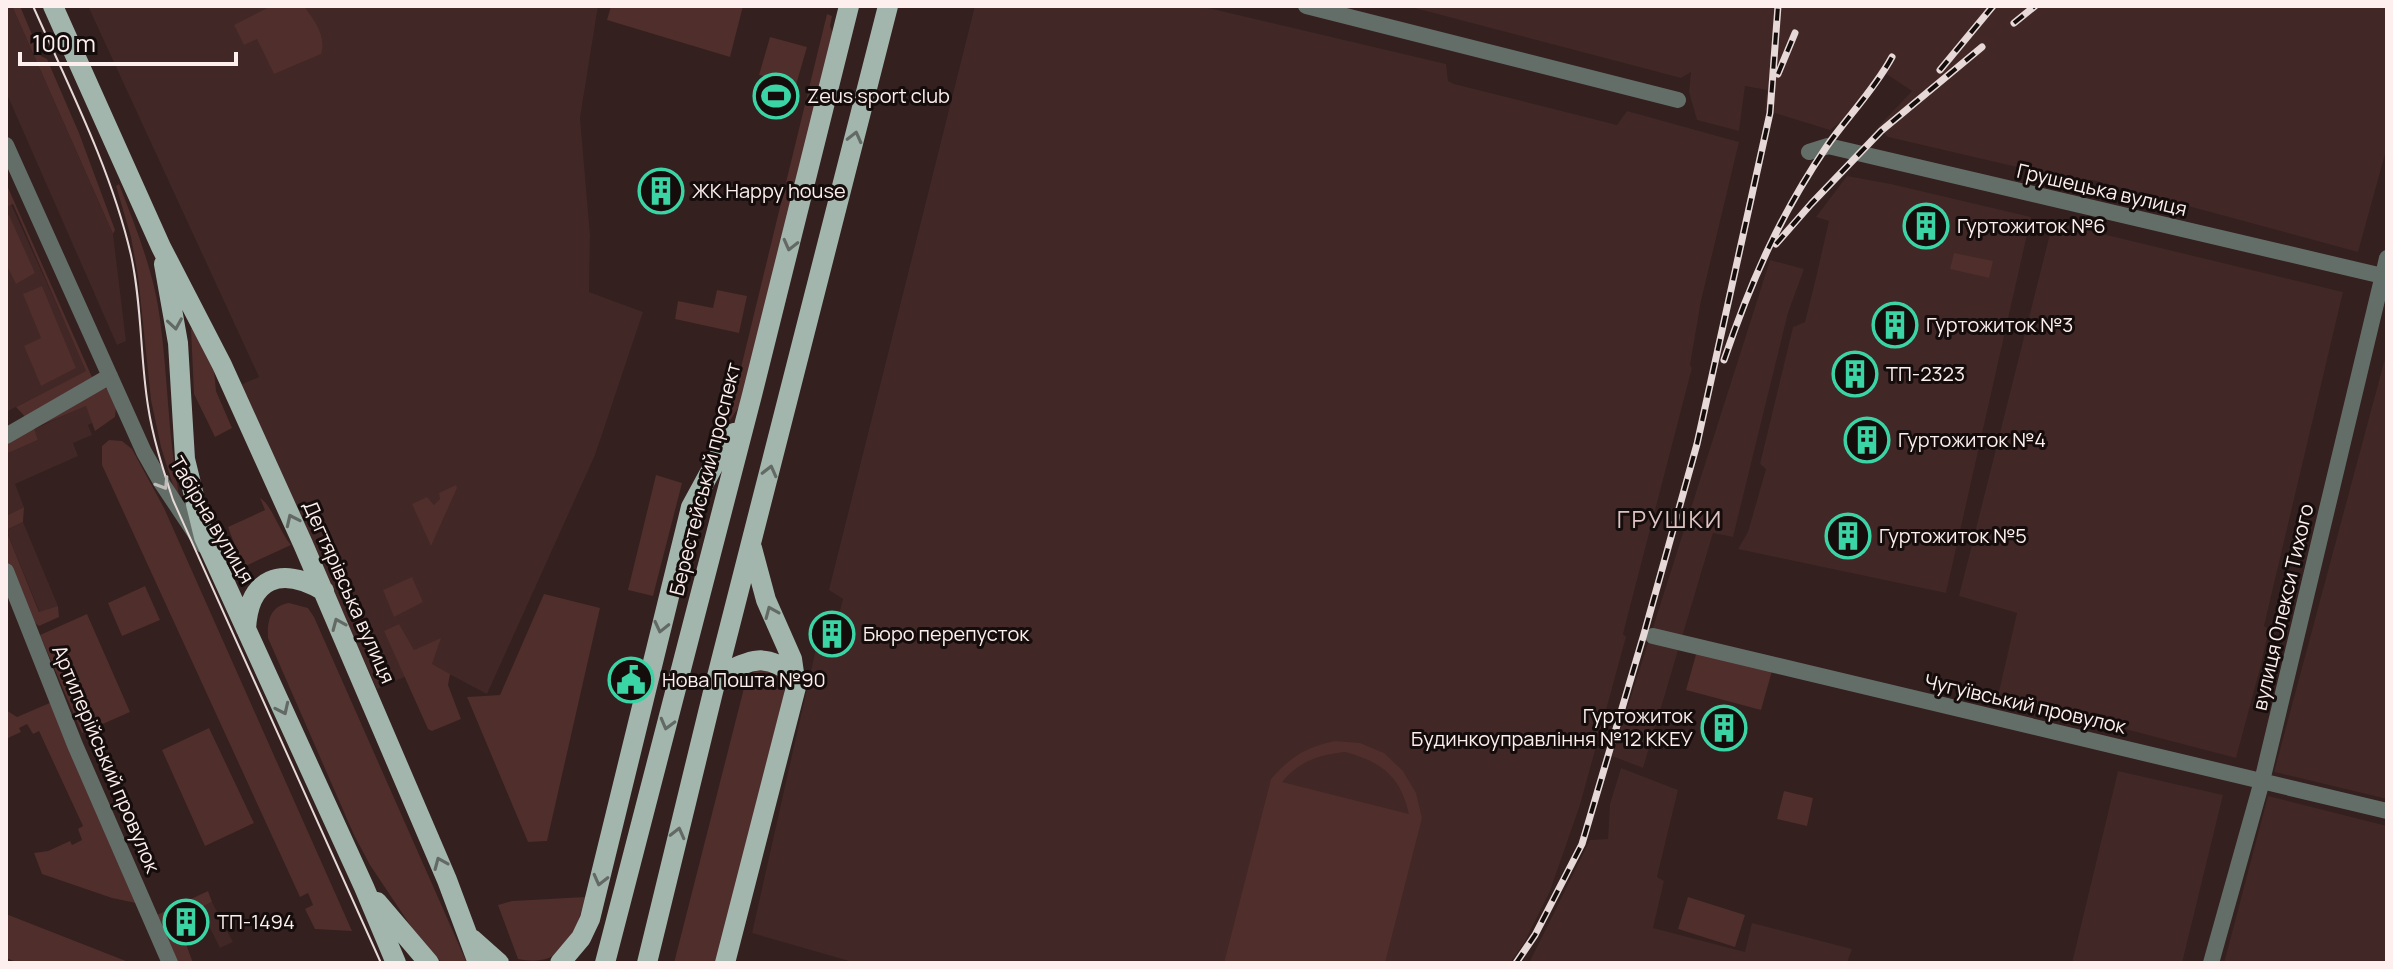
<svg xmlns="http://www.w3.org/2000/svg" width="2393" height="969" font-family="Manrope,sans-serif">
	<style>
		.built { fill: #412725 }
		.green { fill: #4f2e2c; fill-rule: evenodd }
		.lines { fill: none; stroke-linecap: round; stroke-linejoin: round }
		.minor { stroke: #646e69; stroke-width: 16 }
		.major { stroke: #a2b6ad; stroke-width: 20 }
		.tram { stroke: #e6d9d7; stroke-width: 2 }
		.rail-casing { stroke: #e6d9d7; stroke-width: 7 }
		.rail { stroke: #150c0c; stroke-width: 4; stroke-dasharray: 12; stroke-linecap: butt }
		.oneway { stroke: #636a65 }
		.oneway2 { stroke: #bfbbb8 }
		.labels { text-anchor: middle; stroke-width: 6; stroke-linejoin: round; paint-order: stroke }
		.poi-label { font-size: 20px; fill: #fcefed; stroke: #150c0c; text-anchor: start }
		.street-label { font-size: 20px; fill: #fcefed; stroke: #150c0c }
		.quarter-label { font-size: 24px; letter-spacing: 2px; fill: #ddc3c1; stroke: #150c0c }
	</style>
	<rect width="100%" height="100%" fill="#33201f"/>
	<path class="built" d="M12,6L113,234L126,341L117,345L6,92V8Z
		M88,6H598L580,118L590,235L589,292L643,312L595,455L487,694L432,665L377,689L240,385L259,377Z
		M975,6H1200L1446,64L1448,81L1454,84L1617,125L1627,111L1739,142L1701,301L1690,365L1692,368L1625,626L1623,634L1626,637L1580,805L1550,891L1524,943L1510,963H856L752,933L824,613L840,611L843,599L829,590Z
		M1407,6H2387V147L2358,252L2092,180L2086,183L1888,137L1878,127L1912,91L1882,71L1852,113L1830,130L1765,110L1767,90L1745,86L1739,131L1697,120L1689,92L1691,72L1681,78Z
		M1847,176L1891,184L2031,217L1946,593L1738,549L1748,532L1766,469L1760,464L1793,327L1805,322L1815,282L1829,221L1816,217Z
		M6,193L87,371L6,412Z
		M2053,222L2343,292L2264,626L2269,629L2261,665L2236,758L1998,696L2017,613L1959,596Z
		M1770,260L1804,269L1788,313L1733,537L1713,533L1643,768L1612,756Z
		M2387,351V799L2274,772Z
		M87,405L94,422L88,425L92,435L73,443L78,456L15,484L24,507L6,516V454L38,440L34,429Z
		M23,522L58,606L40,613L6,530Z
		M1621,768L1678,790L1657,877L1664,881L1653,928L1745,952L1752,923L1852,949L1847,963H1529L1590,840L1608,839L1610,804Z
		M2118,771L2223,795L2182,963H2072Z
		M2268,796L2387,826V963H2224Z
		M212,902L233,942L220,948L200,908Z"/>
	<path class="green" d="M12,6H20L41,56L47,59L79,133L115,230L113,234Z
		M271,6H304C314,20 327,36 321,54L274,74L257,39L244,45L234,25Z
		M611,6H743L730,57L607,20Z
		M827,14L832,16L830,26L833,34L740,405L727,425Z
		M770,37L807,47L796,85L759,75Z
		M6,183L92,377L28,420L16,407L86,371L13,204L6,207Z
		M119,184C136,228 154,272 160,319C168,378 168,436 179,495H176L161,447L151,400L138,276L131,237L116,186Z
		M9,215L35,273L16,284L6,264V216Z
		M1954,253L1993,261L1989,278L1950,269Z
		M42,286L76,368L41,386L24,346L41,338L23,294Z
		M717,290L747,296L739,333L675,319L678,301L713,308Z
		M194,327L214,370L216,391L232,428L215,437L194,394L191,329Z
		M101,386L109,390L116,408L115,417L95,431L86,406L34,428L38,440L6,454V440Z
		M109,440L122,441L132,449L164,508L352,931L315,929L305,909L313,905L308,893L300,897L102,465V446Z
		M656,475L682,483L653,596L628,590Z
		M456,485L457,488L431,546L412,504L427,497L434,505L440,499L439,493Z
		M260,498C272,505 279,531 291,545L239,569L236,563L237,551L228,527L265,510Z
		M24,507L23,522L6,530L39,612L58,606L59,617L39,626C26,619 11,577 7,562C3,548 6,530 6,516Z
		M412,577L423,602L394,617L383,590Z
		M145,586L160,620L122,636L108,603Z
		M544,594L600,608L547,841L528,842L467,697L500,695Z
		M289,603L308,608L314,617L467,963H442L412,928L370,865L354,835L268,638C267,621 270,606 289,603Z
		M87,614L130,712L82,733L40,635Z
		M399,624L414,650L441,638L432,664L450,674L448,685L461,719L432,731L428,729L384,631Z
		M1697,651L1772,671L1761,710L1686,690Z
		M761,668L779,673L784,681V694L716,963H674L744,688L748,676Z
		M52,702L136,903L112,898L42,874L34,853L48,851L70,841L72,845L82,840L78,829L83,826L39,731L33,734L27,724L19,728L21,732L8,738L6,710L17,717Z
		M209,728L254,823L205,846L162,750Z
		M1335,741L1360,743L1384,753L1403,771L1416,793L1422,818L1385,963H1224L1271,779C1290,757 1306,747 1335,741ZM1345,752C1382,762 1400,776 1409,814L1282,782C1300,761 1318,755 1345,752Z
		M1784,791L1813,798L1807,826L1777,819Z
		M208,891L212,902L177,919L193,963H176L157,915Z
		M585,897C576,932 566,969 518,959L498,905L512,901Z
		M1688,897L1745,915L1735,947L1678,929Z
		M6,914L131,963H19L6,958Z"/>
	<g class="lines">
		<path class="minor" d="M1306,6L1678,100
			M6,145L144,452L161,482L203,545
			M1809,152L1828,146L2387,277
			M6,436L110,376
			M6,571L75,745L170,963
			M1653,636L2387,811
			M2211,963L2262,781L2387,258"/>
		<path class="major" d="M53,6L161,247L222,365L303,544L447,880L478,963
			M164,264L178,343L185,459L204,537L364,887L396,963
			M246,629C249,577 281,566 324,591
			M717,677C750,660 763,651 795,675
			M377,902L429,963
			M472,939L499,963
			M560,963L581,938L590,919L691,507L728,439L734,433L742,432
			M605,963L752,395L849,6
			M647,963L713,692L888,6
			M725,963L796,687L792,659L766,600L752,548"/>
		<path class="tram" d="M33,6C69,87 111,169 131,255C142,305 140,356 148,406C153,439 163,469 173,500L381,963"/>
		<g class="rail-casing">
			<path id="rail" d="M2014,23L2035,6
				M1940,70L1993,6
				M1778,74L1795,33
				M1776,244L1811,204L1881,131L1982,47
				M1724,360C1751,281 1780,215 1827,146C1848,116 1874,90 1892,57
				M1516,963L1535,935L1582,844L1644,634L1697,444L1770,113L1778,6"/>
		</g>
		<use href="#rail" class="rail"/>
	</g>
	<defs><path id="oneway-chevron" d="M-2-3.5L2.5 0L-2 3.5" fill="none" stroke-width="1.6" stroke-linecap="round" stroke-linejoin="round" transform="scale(2)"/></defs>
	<g class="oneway">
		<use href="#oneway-chevron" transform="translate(855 137) rotate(-76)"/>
		<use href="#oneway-chevron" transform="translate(790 245) rotate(104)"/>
		<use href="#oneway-chevron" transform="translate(175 324) rotate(81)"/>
		<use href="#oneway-chevron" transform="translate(770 471) rotate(-76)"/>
		<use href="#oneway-chevron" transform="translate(292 520) rotate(-115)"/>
		<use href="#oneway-chevron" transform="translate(771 612) rotate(-113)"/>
		<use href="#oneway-chevron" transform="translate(338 624) rotate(-113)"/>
		<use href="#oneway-chevron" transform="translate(661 627) rotate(103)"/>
		<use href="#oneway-chevron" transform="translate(283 709) rotate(65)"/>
		<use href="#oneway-chevron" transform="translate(667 724) rotate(105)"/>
		<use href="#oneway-chevron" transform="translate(678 833) rotate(-76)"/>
		<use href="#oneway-chevron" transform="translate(440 863) rotate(-113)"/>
		<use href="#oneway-chevron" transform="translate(600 880) rotate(104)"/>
	</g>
	<use class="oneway2" href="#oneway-chevron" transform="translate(163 484) rotate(58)"/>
	<defs>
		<g id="stadium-ring" transform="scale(2.3)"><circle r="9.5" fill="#150c0c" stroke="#3bd4a4" stroke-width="1.5"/><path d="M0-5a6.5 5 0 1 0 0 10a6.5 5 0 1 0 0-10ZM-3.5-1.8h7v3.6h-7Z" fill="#3bd4a4"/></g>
		<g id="building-ring" transform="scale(2.3)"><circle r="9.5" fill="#150c0c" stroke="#3bd4a4" stroke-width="1.5"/><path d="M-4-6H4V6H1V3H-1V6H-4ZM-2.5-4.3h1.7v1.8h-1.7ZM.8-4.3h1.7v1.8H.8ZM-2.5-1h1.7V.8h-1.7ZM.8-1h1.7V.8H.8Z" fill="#3bd4a4"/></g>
		<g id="civic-ring" transform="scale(2.3)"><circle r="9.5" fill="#150c0c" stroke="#3bd4a4" stroke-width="1.5"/><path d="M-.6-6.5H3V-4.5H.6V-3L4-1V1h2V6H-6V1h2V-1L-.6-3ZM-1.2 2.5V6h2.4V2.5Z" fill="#3bd4a4"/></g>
	</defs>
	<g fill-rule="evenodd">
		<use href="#stadium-ring" x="776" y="96"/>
		<use href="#building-ring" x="661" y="191"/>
		<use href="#building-ring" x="1926" y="226"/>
		<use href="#building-ring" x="1895" y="325"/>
		<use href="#building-ring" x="1855" y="374"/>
		<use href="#building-ring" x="1867" y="440"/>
		<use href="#building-ring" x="1848" y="536"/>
		<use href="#building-ring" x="832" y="634"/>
		<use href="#civic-ring" x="631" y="680"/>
		<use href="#building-ring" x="1724" y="728"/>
		<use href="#building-ring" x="186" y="922"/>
	</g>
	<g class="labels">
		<g class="poi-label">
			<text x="807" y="103">Zeus sport club</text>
			<text x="692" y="198">ЖК Happy house</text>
			<text x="1957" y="233">Гуртожиток №6</text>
			<text x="1926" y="332">Гуртожиток №3</text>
			<text x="1886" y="381">ТП-2323</text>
			<text x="1898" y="447">Гуртожиток №4</text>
			<text x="1879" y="543">Гуртожиток №5</text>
			<text x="863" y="641">Бюро перепусток</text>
			<text x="662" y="687">Нова Пошта №90</text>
			<text x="1693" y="723" text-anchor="end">Гуртожиток<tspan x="1693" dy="23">Будинкоуправління №12 ККЕУ</tspan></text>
			<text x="217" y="929">ТП-1494</text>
		</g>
		<g class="street-label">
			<text transform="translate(2102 190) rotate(13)" y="7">Грушецька вулиця</text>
			<text transform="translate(705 479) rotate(-76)" y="7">Берестейський проспект</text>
			<text transform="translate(212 520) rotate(59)" y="7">Табірна вулиця</text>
			<text transform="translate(349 592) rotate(66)" y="7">Дегтярівська вулиця</text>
			<text transform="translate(2283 607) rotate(-77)" y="7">вулиця Олекси Тихого</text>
			<text transform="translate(2025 704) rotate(13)" y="7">Чугуївський провулок</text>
			<text transform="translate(106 759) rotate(67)" y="7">Артилерійський провулок</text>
		</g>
		<g class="quarter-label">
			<text x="1670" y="528">ГРУШКИ</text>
		</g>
	</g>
	<rect width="2393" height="969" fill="none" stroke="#fcefed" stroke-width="16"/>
	<path d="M20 52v12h216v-12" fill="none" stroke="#fcefed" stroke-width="4"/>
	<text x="32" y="52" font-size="24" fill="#fcefed" stroke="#150c0c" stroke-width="6" paint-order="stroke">100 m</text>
</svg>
